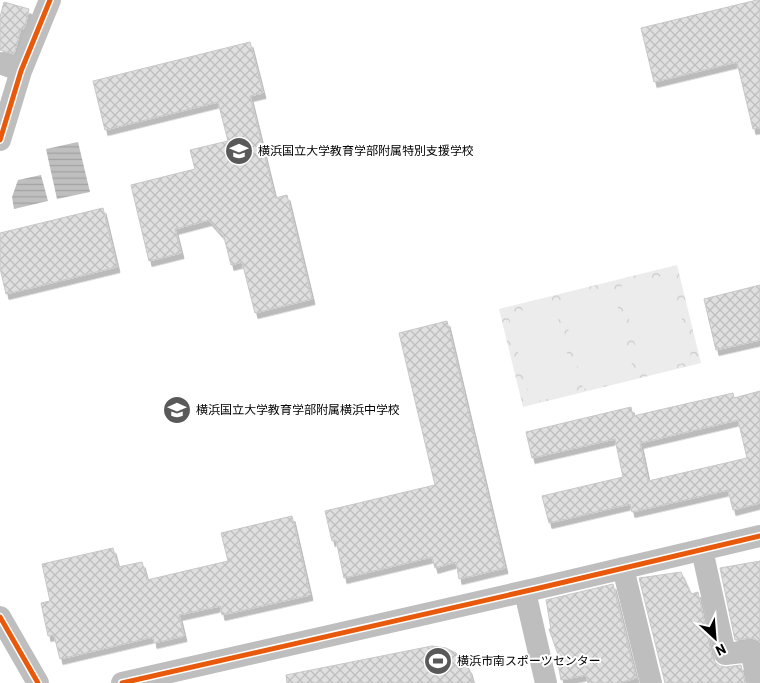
<svg xmlns="http://www.w3.org/2000/svg" width="760" height="683" font-family="Barlow,'Noto Sans JP',sans-serif">
	<style>
		.park { fill: url(#park-crowns) }
		.pitch { fill: #ececec }
		.water { fill: url(#water-rules) }
		.building { fill: url(#building-cross-hatch); stroke: #c7c7c7; fill-rule: evenodd; filter: url(#shadow) }
		.lines { fill: none; stroke-linecap: round; stroke-linejoin: round }
		.minor { stroke: #bebebe; stroke-width: 22 }
		.cycleway-casing { stroke: #fff; stroke-width: 8 }
		.cycleway { stroke: #e8590c; stroke-width: 5 }
		.labels { text-anchor: middle; stroke-width: 4; stroke-linejoin: round; paint-order: stroke }
		.poi-label { font-size: 12px; fill: #000; stroke: #fff; text-anchor: start }
	</style>
	<defs>
		<pattern id="park-crowns" width="20" height="18" patternUnits="userSpaceOnUse" patternTransform="scale(1.25)"><rect width="20" height="18" fill="#ececec"/><path d="M2 6a3 3 0 1 1 6 0M12 15a3 3 0 1 1 6 0" fill="none" stroke="#c9c9c9"/></pattern>
		<pattern id="water-rules" width="6" height="5" patternUnits="userSpaceOnUse" patternTransform="scale(1.25)"><rect width="6" height="5" fill="#bfbfbf"/><path d="M0 2.5h6" fill="none" stroke="#a2a2a2"/></pattern>
		<pattern id="building-cross-hatch" width="8" height="8" patternUnits="userSpaceOnUse" patternTransform="scale(1.25)"><rect width="8" height="8" fill="#dfdfdf"/><path d="M0 0l8 8M0 8l8-8" fill="none" stroke="#bebebe"/></pattern>
		<filter id="shadow"><feDropShadow dx="3" dy="5.5" stdDeviation="0" flood-color="#0004"/></filter>
	</defs>
	<rect width="100%" height="100%" fill="#fff"/>
	<path class="park" d="M677,265L701,363L523,407L499,309Z"/>
	<path class="pitch" d="M671,274L692,361L642,373L621,286Z
		M613,287L635,377L583,389L561,300Z
		M554,302L577,391L531,403L508,314Z"/>
	<path class="water" d="M78,142L90,192L57,199L46,149Z
		M41,175L48,201L14,209L12,197L18,180Z"/>
	<path class="building" d="M757,0H760V128L753,129L737,62L654,82L641,28Z
		M4,2L29,9L25,26L24,29L21,28L14,54L0,50V17Z
		M250,42L263,93L250,96L275,198L287,195L312,299L255,313L242,262L231,265L224,237L209,220L175,229L181,253L149,261L131,185L195,169L190,150L228,141L218,102L105,130L93,81Z
		M103,208L117,267L6,294L0,268V233Z
		M760,285V340L716,350L704,299Z
		M447,321L505,568L459,579L456,562L435,568L432,557L344,578L336,540L332,541L325,511L435,485L399,333Z
		M760,391V503L733,510L728,490L632,512L630,504L549,523L542,496L623,477L615,439L532,458L526,432L631,407L633,416L733,393L734,398ZM738,420L747,458L648,481L640,443Z
		M292,516L310,595L222,615L220,606L179,615L184,636L154,643L153,637L60,659L54,635L48,636L41,603L50,601L42,564L113,548L118,567L142,562L147,580L228,561L221,533Z
		M760,561V642L755,639L750,638L735,640L720,568Z
		M681,572L691,594L698,592L712,657L715,662L720,666L726,667L741,665L745,683H665L639,578Z
		M613,584L636,678L618,683H588L586,675L561,680L558,663H561L549,629H551L546,600Z
		M432,646L446,648L456,653L464,660L469,669L473,683H287L286,675Z"/>
	<g class="lines">
		<path class="minor" d="M0,63L21,71
			M0,140L21,71L50,0
			M702,550L725,654L751,651L758,683
			M623,568L651,683
			M525,592L546,683
			M0,617L38,683
			M122,683L535,589L760,536"/>
		<g class="cycleway-casing">
			<path id="cycleway" d="M0,140L21,71L50,0
				M0,617L38,683
				M122,683L535,589L760,536"/>
		</g>
		<use href="#cycleway" class="cycleway"/>
	</g>
	<defs>
		<g id="school-disc" transform="scale(1.4375)"><circle r="9.5" fill="#595959" stroke="#fff"/><path d="M0-5L7-2L0 1L-7-2ZM-4 1L0 2.5L4 1V4Q0 6-4 4Z" fill="#fff"/></g>
		<g id="stadium-disc" transform="scale(1.4375)"><circle r="9.5" fill="#595959" stroke="#fff"/><path d="M0-5a6.5 5 0 1 0 0 10a6.5 5 0 1 0 0-10ZM-3.5-1.8h7v3.6h-7Z" fill="#fff"/></g>
	</defs>
	<g fill-rule="evenodd">
		<use href="#school-disc" x="239" y="151"/>
		<use href="#school-disc" x="177" y="410"/>
		<use href="#stadium-disc" x="438" y="661"/>
	</g>
	<g class="labels">
		<g class="poi-label">
			<text x="258" y="155">横浜国立大学教育学部附属特別支援学校</text>
			<text x="196" y="414">横浜国立大学教育学部附属横浜中学校</text>
			<text x="457" y="665">横浜市南スポーツセンター</text>
		</g>
	</g>
	<g transform="translate(715 638) rotate(154)" stroke="#ffffff" stroke-width="4" paint-order="stroke">
	<path d="M0-4L9 19L0 12L-9 19Z" fill="#000000"/>
	<text y="-8" font-size="14" font-weight="bold" text-anchor="middle" fill="#000000">N</text>
	</g>
</svg>
